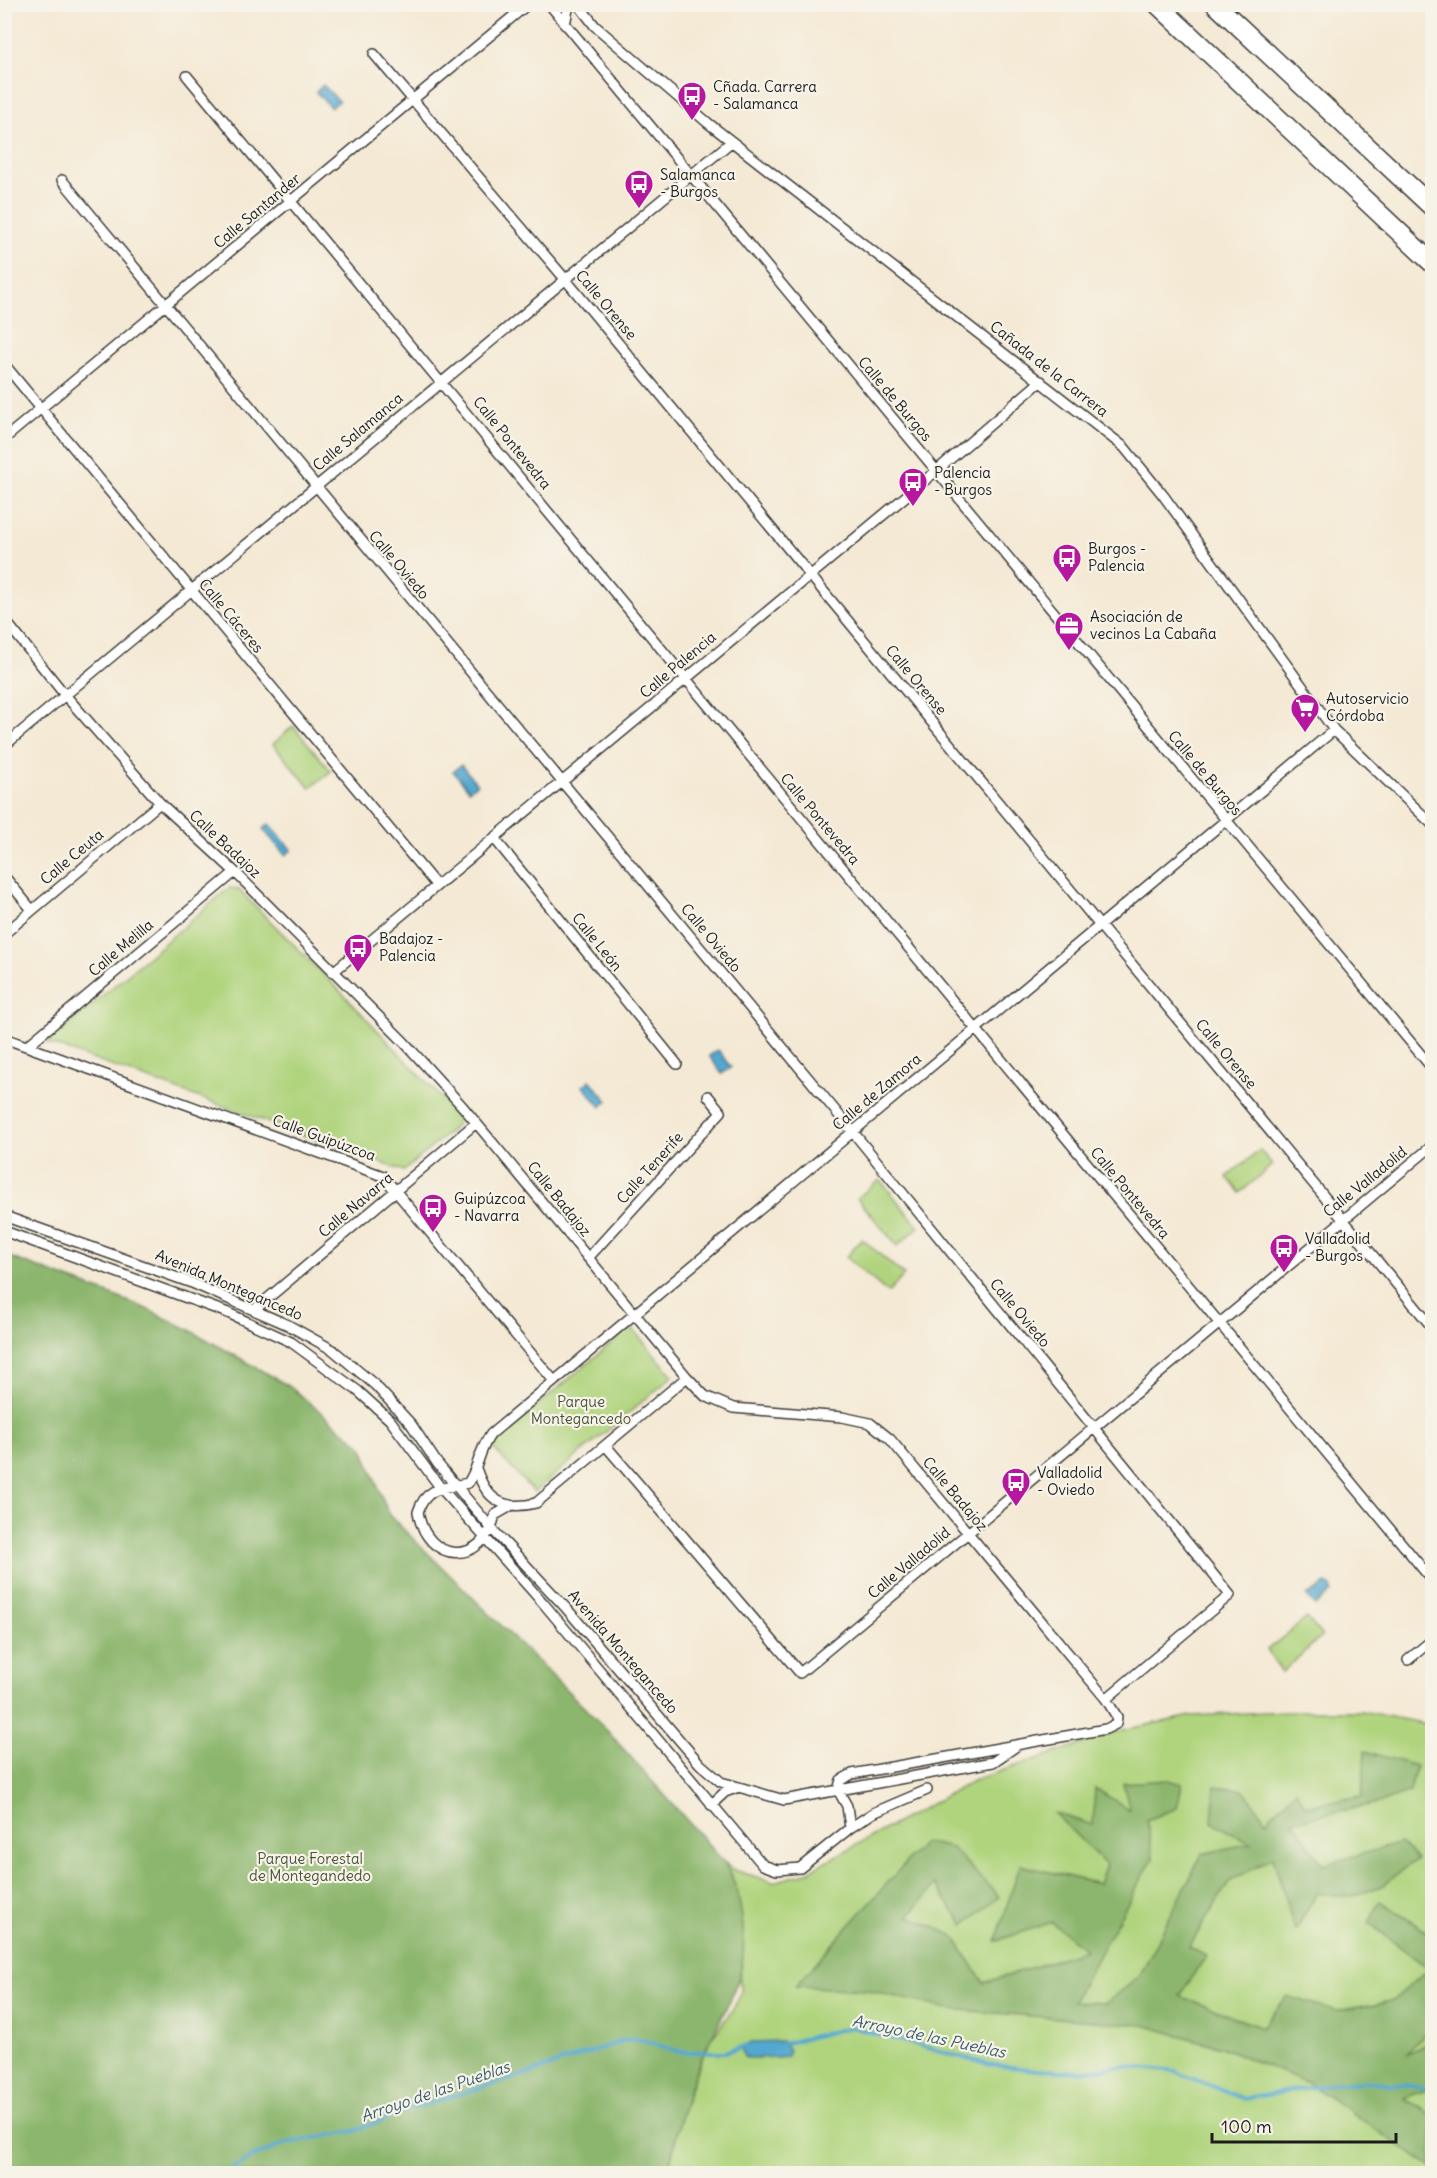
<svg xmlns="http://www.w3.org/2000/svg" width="1437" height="2178" font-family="Delius,sans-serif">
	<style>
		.green { fill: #b0d47e; stroke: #66784d; stroke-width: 1.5 }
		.forest { fill: #8cb66d; stroke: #546944; stroke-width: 1.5 }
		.water { fill: #53a8cf; stroke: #386276; stroke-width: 1.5 }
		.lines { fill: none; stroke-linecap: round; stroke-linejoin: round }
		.stream { stroke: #53a8cf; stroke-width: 4 }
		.minor-casing { stroke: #3c3b38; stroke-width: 12 }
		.motorway-casing { stroke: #3c3b38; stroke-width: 21 }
		.minor { stroke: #fff; stroke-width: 9 }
		.motorway { stroke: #fff; stroke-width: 18 }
		.labels { text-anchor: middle; stroke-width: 4.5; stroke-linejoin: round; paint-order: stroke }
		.poi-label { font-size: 15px; fill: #1c1c1c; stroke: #f7f3e8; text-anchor: start }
		.street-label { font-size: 15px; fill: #1c1c1c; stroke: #f7f3e8 }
		.park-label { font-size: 15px; fill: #485339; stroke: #f7f3e8 }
		.water-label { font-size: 16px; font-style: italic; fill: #355b6d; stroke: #f7f3e8 }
	</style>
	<rect width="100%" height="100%" fill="#f7f3e8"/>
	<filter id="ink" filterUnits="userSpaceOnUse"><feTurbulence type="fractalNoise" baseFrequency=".0167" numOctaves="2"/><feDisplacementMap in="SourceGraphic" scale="12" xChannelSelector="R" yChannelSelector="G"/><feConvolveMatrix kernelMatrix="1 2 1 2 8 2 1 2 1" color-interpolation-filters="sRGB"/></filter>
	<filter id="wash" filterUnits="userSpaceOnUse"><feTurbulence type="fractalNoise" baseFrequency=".008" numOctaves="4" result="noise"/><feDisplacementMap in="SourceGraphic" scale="24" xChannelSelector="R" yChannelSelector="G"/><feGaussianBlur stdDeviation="1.35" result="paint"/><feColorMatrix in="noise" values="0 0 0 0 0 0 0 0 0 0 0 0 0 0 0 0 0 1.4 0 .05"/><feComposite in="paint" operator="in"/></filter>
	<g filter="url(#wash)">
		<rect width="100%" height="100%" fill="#f4e9d4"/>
		<path class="green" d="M293,726L331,771L310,788L273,744Z
			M229,888L238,889L347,998L450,1107L458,1119L456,1126L404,1171L47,1043Z
			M1260,1150L1272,1165L1240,1193L1227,1177Z
			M880,1180L919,1227L897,1246L857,1198Z
			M862,1239L904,1275L888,1293L846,1257Z
			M631,1327L673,1376L534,1492L490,1445Z
			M1307,1618L1322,1636L1282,1672L1267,1650Z
			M1286,1711H1361L1432,1725V2173L668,2174C677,2128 688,2084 710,2042C717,2029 739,2005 741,1991C742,1986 739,1979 739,1973C741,1933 746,1897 724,1862L734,1870L773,1882L803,1874L975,1780L1122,1730L1192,1716Z"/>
		<path class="forest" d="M4,1255L138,1305L188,1329L289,1386L362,1446L389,1515L603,1726L724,1862C742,1890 749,1944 739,1977C729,2008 710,2038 697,2068C683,2102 675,2137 668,2173H5Z
			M1365,1751L1416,1766L1410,1792L1379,1803L1293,1821L1323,1865L1400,1843L1417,1859L1384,1885L1352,1897L1317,1893L1295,1931L1273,1857L1229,1882L1189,1947L1206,1956L1180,1996L1262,2028L1287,1996L1337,2011L1392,2001L1429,1969L1369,1923L1380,1901L1432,1935V2026L1406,2054L1432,2042V2088L1404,2098L1432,2115V2168L1308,2083L1221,2047L1143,2025L948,2009L867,1990L795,1986L924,1842L952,1848L999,1897L964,1925L935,1885L909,1916L953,1935L984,1983L1085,1950L1052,1922L996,1941L1020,1865L1099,1884L1106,1865L1054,1813L1093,1825L1095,1788L1130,1810L1123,1783L1168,1780L1182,1784L1177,1808L1147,1820L1153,1858L1073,2001L1106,2003L1139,1977L1202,1854L1251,1843L1212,1822L1215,1786L1244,1790L1266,1821L1296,1790L1305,1806L1362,1796Z"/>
		<path class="water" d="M323,85L339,101L331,108L316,92Z
			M461,765L477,784L469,790L453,771Z
			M269,824L292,850L285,855L263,829Z
			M718,1050L731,1067L722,1074L709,1056Z
			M590,1080L608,1101L601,1107L583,1086Z
			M1326,1584L1331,1587L1332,1592L1315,1606L1307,1596Z
			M782,2041L789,2050L787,2056C778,2057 750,2059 744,2057L741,2048L752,2042Z"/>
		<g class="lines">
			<path class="stream" d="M782,2044L851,2027L987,2064L1036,2070L1081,2072L1123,2066L1176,2072L1244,2099L1337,2083L1372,2082L1432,2088
				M223,2174L253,2157L287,2143L355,2131L413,2108L534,2072L622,2041L638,2039L679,2052H725L745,2046"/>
		</g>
	</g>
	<g filter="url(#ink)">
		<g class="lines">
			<g class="minor-casing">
				<path id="minor" d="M549,4L1432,1068
					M578,4L595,26L708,123L1124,447L1163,495L1334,730L1432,824
					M565,25L569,4
					M374,54L566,280L1432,1327
					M187,76L1432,1580
					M62,180L853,1132L1230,1595L1106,1699
					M4,364L436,885
					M4,439L528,4
					M4,619L65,695L160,803L235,872L404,1042L463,1107L687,1377L705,1396L733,1408L842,1417L870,1423L890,1439L1106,1699L1117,1717L1116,1724L1106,1729L852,1774L841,1780L838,1790
					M4,746L731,142
					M494,838L677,1064
					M4,876L32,910
					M4,934L160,803
					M333,972L935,472L1041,381
					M4,1038L383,1176L554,1381
					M27,1046L235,872
					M4,1216L192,1283L288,1325L333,1350L375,1385L411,1424L437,1463L492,1529L566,1608L700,1764L721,1782L784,1800L993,1762L1015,1747
					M4,1231L228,1313L291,1342L358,1391L390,1420L440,1487L544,1604L763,1865L777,1870L800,1868L850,1828L873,1813L927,1790
					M588,1258L721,1112L708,1096
					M254,1310L476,1123
					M606,1446L800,1673L1432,1146
					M477,1471C487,1501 505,1511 536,1503L687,1377
					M509,1507L495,1515C483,1567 427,1564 418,1512C426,1486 445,1488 468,1483C479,1467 479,1449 491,1434L1334,730
					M1408,1660L1432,1640
					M838,1790L847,1806L850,1828
					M711,1805L725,1792L736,1788"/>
			</g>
			<g class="motorway-casing">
				<path id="motorway" d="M1157,4L1432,263
					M1215,4L1432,207"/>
			</g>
			<use href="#minor" class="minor"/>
			<use href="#motorway" class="motorway"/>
		</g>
	</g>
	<defs>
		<g id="bus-pin" transform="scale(1.5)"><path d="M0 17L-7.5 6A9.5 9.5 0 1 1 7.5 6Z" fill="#b5179e" stroke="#f7f3e8"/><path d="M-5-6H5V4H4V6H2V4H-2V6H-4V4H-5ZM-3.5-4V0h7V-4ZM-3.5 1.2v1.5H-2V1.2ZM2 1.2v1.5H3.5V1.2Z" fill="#fff"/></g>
		<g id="office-pin" transform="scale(1.5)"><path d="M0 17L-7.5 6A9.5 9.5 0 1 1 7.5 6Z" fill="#b5179e" stroke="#f7f3e8"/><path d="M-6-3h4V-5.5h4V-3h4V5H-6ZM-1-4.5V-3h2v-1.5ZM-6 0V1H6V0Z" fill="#fff"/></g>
		<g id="supermarket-pin" transform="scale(1.5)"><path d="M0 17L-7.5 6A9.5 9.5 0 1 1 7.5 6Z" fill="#b5179e" stroke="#f7f3e8"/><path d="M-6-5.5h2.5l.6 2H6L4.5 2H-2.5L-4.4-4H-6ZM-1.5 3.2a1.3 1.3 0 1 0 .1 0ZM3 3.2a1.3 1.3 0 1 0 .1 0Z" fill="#fff"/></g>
	</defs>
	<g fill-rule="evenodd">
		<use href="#bus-pin" x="692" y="96"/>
		<use href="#bus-pin" x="639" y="184"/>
		<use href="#bus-pin" x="913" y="482"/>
		<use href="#bus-pin" x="1067" y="558"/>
		<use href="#office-pin" x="1069" y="626"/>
		<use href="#supermarket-pin" x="1305" y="708"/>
		<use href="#bus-pin" x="358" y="948"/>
		<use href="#bus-pin" x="433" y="1208"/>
		<use href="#bus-pin" x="1284" y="1248"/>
		<use href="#bus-pin" x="1016" y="1482"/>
	</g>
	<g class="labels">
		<g class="poi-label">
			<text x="713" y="92">Cñada. Carrera<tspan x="713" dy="17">- Salamanca</tspan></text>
			<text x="660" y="180">Salamanca<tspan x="660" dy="17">- Burgos</tspan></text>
			<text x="934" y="478">Palencia<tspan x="934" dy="17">- Burgos</tspan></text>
			<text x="1088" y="554">Burgos -<tspan x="1088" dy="17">Palencia</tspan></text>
			<text x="1090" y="622">Asociación de<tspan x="1090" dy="17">vecinos La Cabaña</tspan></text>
			<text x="1326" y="704">Autoservicio<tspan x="1326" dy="17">Córdoba</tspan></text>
			<text x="379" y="944">Badajoz -<tspan x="379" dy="17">Palencia</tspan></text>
			<text x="454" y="1204">Guipúzcoa<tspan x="454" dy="17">- Navarra</tspan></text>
			<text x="1305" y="1244">Valladolid<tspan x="1305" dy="17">- Burgos</tspan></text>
			<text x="1037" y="1478">Valladolid<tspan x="1037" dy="17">- Oviedo</tspan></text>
		</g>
		<g class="street-label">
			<text transform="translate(257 211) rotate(-40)" y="5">Calle Santander</text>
			<text transform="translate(606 305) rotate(50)" y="5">Calle Orense</text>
			<text transform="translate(1049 369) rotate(38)" y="5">Cañada de la Carrera</text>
			<text transform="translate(895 399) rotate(50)" y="5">Calle de Burgos</text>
			<text transform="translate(358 432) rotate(-40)" y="5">Calle Salamanca</text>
			<text transform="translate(512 443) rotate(51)" y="5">Calle Pontevedra</text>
			<text transform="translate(399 565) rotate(50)" y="5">Calle Oviedo</text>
			<text transform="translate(231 616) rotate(50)" y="5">Calle Cáceres</text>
			<text transform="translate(678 665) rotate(-40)" y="5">Calle Palencia</text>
			<text transform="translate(916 680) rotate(50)" y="5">Calle Orense</text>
			<text transform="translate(1205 773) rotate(50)" y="5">Calle de Burgos</text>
			<text transform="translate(820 819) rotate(50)" y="5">Calle Pontevedra</text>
			<text transform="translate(225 844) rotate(43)" y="5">Calle Badajoz</text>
			<text transform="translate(72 857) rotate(-40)" y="5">Calle Ceuta</text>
			<text transform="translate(711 938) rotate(50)" y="5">Calle Oviedo</text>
			<text transform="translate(597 942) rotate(51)" y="5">Calle León</text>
			<text transform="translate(121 948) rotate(-40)" y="5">Calle Melilla</text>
			<text transform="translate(1226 1054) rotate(50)" y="5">Calle Orense</text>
			<text transform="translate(877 1092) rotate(-40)" y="5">Calle de Zamora</text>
			<text transform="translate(324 1138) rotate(20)" y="5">Calle Guipúzcoa</text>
			<text transform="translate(650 1168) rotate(-48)" y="5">Calle Tenerife</text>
			<text transform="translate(1365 1182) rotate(-39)" y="5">Calle Valladolid</text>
			<text transform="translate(1130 1193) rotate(50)" y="5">Calle Pontevedra</text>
			<text transform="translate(559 1199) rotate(51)" y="5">Calle Badajoz</text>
			<text transform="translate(356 1205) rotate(-40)" y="5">Calle Navarra</text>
			<text transform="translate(229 1285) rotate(23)" y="5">Avenida Montegancedo</text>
			<text transform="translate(1020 1313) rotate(50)" y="5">Calle Oviedo</text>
			<text transform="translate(955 1494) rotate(50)" y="5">Calle Badajoz</text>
			<text transform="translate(909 1563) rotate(-40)" y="5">Calle Valladolid</text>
			<text transform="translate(623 1652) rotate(49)" y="5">Avenida Montegancedo</text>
		</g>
		<g class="park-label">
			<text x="581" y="1407">Parque<tspan x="581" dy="17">Montegancedo</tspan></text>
			<text x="310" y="1864">Parque Forestal<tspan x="310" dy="17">de Montegandedo</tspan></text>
		</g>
		<g class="water-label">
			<text transform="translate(929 2036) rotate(12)" y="6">Arroyo de las Pueblas</text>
			<text transform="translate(435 2091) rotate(-19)" y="6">Arroyo de las Pueblas</text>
		</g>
	</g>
	<rect width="1437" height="2178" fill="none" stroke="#f7f3e8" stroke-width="24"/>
	<path d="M1212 2133v9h184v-9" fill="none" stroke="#1c1c1c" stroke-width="3"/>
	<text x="1221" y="2133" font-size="18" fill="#1c1c1c" stroke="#f7f3e8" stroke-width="4.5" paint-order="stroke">100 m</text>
</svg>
